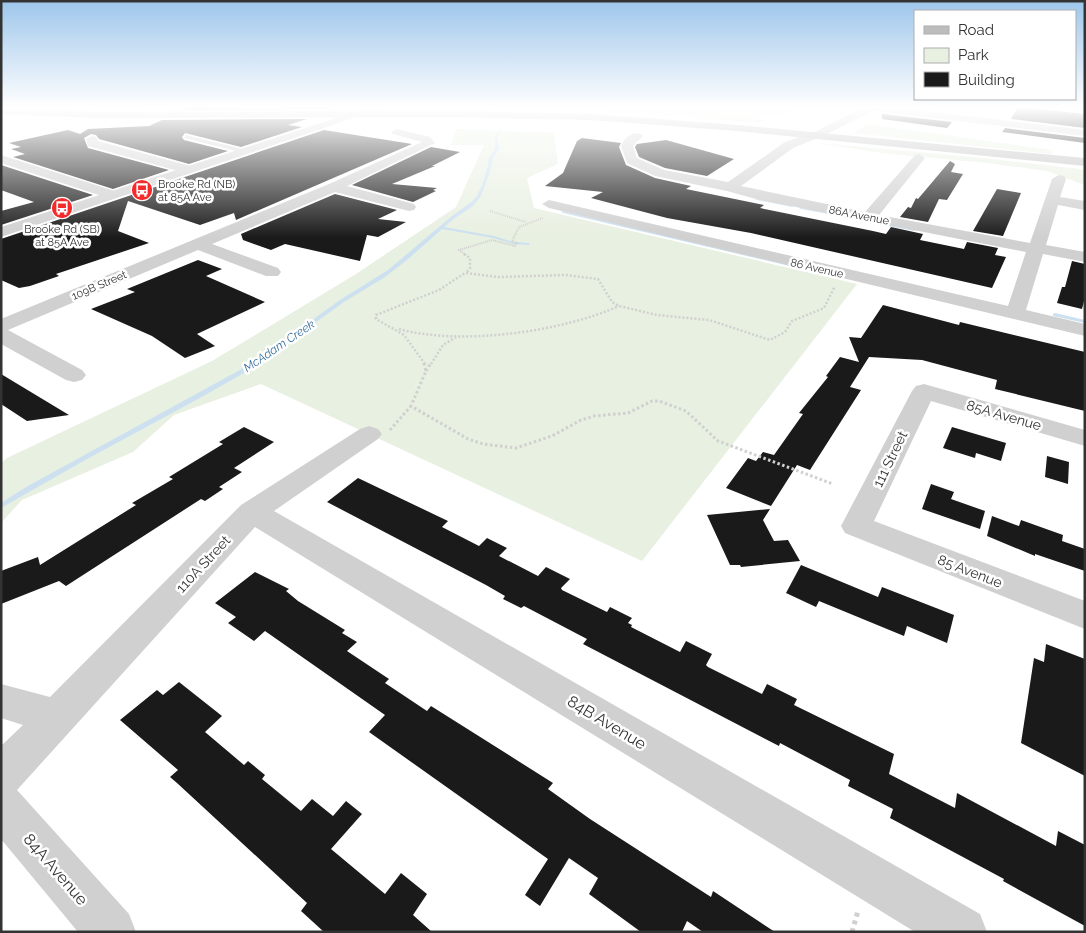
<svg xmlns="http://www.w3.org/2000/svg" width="1086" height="933" font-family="Raleway,sans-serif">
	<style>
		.green { fill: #e8f0e1 }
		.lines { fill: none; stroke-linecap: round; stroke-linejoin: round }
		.stream { fill: #cce0f0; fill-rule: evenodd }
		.building { fill: #1a1a1a }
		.path-far3 { stroke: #d0d0d0; stroke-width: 2; stroke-dasharray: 1 1; stroke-linecap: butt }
		.path-far2 { stroke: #d0d0d0; stroke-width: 2.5; stroke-dasharray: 2 2; stroke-linecap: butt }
		.path-far1 { stroke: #d0d0d0; stroke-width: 3; stroke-dasharray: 2.5 2.5; stroke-linecap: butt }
		.path { stroke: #d0d0d0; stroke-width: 5; stroke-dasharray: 4 4; stroke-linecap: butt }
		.service { fill: #d0d0d0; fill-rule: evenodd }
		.minor { fill: #d0d0d0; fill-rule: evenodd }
		.tertiary { fill: #d0d0d0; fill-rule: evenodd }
		.secondary { fill: #bdbdbd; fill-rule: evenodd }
		.labels { text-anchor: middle; stroke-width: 5; stroke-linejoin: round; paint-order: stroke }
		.far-poi-label { font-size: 11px; fill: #333; stroke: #fff; text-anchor: start }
		.far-street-label { font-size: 11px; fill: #333; stroke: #fff }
		.far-water-label { font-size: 12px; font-style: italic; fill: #386f9e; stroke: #fff }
		.street-label { font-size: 14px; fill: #333; stroke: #fff }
		.near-street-label { font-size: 16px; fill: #333; stroke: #fff }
	</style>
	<rect width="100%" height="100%" fill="#fff"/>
	<path class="green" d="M459,107H806L786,114L758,115L761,123L616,112Z
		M867,124L1051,150L1052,154L854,133Z
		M456,129L554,133L558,164L527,178L534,208L857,284L642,561L261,384L174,415L133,452L22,500L1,523V463L7,458L212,361L356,274L456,207L484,145H451Z
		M818,143L984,158L1080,169L1085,170V185L1047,171L987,163L882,153Z"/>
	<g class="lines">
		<path class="stream" d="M500,128L501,129L497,138L499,149L493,158L490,172L481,196L473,206L455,218L444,227L494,236L513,242L528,243L530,244L529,245L513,244L493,238L442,229L407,260L385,277L344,302L270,355L242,374L200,398L87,459L1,508V503L26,487L238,371L266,353L340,300L388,270L452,216L473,201L477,196L482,185L488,166L489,158L495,149V138Z
			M756,198L792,205L794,206L792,207L757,200L755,199Z
			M800,207L834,213L836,214L834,215L801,209L799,208Z
			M562,211L798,266L800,267L798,268L563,213H562Z
			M847,216L873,221L875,222L873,223L848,218L846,217Z
			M887,224L914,229L916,230L914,231L888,226L886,225Z
			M1055,313L1085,320V323L1053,316V314Z"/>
	</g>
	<path class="building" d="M187,107H331V109L182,110Z
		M1018,107L1085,114V128L1011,119Z
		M882,114L952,122L947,128L882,119Z
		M307,119L288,125L302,127L241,147L185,133L182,137L184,140L228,151L189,164L99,139L96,135L91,134L84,138L88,148L169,170L113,189L13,157L25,154L11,149L21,147L9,143L68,130L80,134L88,129L149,126L162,120Z
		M1005,128L1085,138V143L1002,132Z
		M324,130L412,144L236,220L234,213L200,225L128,201L118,231L149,243L56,274L59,276L30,286L19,288L1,280V239Z
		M582,138L621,143L619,147L626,165L655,178L691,186L686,189L764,205L760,208L873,231L886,234L891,227L923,234L920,240L964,249L967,242L998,248L995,255L1006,257L992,288L751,233L667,218L591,198L603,192L545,186L563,173L577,141Z
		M666,140L734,159L707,176L665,168L639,157L635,147L637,144Z
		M431,147L460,152L432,166H435L392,184L437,188L433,190L436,191L413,202L352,185Z
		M950,161L955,164L951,172L963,174L947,200L939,199L928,222L900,217L908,207L911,208L916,198L918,199Z
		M1,165L93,195L1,225V211L34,202L1,190Z
		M997,189L1021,193L1003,236L973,231Z
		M335,194L397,210L378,219L406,222L378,237L367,235L360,261L285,244L271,250L243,240L241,234Z
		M198,260L222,269L206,276L265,302L197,334L215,346L185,358L152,336L91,309L135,292L127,289Z
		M1072,261L1085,264V297L1082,309L1057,303L1062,287H1065Z
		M883,305L959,325L960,322L1085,352V411L995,389L997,380L922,360L869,357L850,387L861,390L810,470L797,465L771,506L726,488L748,458L756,461L763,452L774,455L803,414L799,413L828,377L826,376L840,357L859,362L849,337L861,338Z
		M1,374L69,415L27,421L1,404Z
		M244,427L274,442L234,468L242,472L219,487L223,489L205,501L201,499L66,586L59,581L1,604V571L38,557L40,565L136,505L132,503L173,479L169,477L223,444L219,442Z
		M952,427L1006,443L1001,461L976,453L975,458L943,448Z
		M1047,456L1069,462L1068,484L1045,477Z
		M358,478L448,521L442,527L479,546L487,538L507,548L499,556L538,576L546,567L570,579L561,588L562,590L607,612L610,607L632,618L628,623L632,625L631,627L680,652L686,641L712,654L706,665L708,667L762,694L767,684L797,699L794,705L894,754L889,774L955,808L957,793L1056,846L1058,831L1085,845V926L1003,881L1004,879L890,818L893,809L848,786L850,780L780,743L779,746L583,644L587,639L524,606L521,608L503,599L505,596L486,585L327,502Z
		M931,484L954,492L951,499L985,511L980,529L922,509Z
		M770,509L763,520L774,541L788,540L800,561L741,567L740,565H730L707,515Z
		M992,516L1019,526L1021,520L1063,535L1062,541L1085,549V571L1035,554V556L987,536Z
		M801,565L878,597L882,587L954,615L947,643L907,626L904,636L819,601L816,607L786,593Z
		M255,572L289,589L286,591L298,601L345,630L342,633L357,642L347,651L389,679L385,683L427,711L431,706L515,759L553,783L548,789L590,819L711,897L713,891L775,932H703L687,921L682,932H641L589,894L598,878L569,858L540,906L525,895L548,859L369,732L385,715L265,631L254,641L228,623L236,617L215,603Z
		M1046,644L1085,659V776L1021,743L1034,658L1044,662Z
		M179,682L222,716L205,732L244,765L248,761L265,775L262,779L301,811L312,799L333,816L346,801L362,814L331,849L385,894L401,873L427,894L413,915L432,932H324L301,911L307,903L177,783L170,777L178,770L120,720L157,690L163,695Z"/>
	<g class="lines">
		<path class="path-far3" d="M490,211L526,222
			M466,255L459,250L492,240L515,246L517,243L512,241L519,227L543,218"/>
		<path class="path-far2" d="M464,254L470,258V268L466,273
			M399,329C460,346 561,332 619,306
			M425,364L404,335L376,319V315L439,290L465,273L498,277L565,275L598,279L612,302L619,306L657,315L709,320L770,340L785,332L792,321L824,308L835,286
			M431,364L443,345L456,337"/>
		<path class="path-far1" d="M424,363L426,371L411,406L468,439L483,444L516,448L552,436L581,420L594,416L628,413L652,401H659L686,411L718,441L833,484
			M426,371L431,363
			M390,430L411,406"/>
		<path class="path" d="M852,932L858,911"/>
		<path class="service" d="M186,135L246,150L247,151L244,153L184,138Z"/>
		<path class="minor" d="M864,107H893L1085,130V136L873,111L825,135L793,148L741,186L865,212L915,155L919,154L925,158L879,215L1030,243L1052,179L1059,175L1064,176L1066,179L1060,197L1085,201V210L1058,205L1046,245L1085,252V262L1043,254L1026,310L1085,324V336L549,208L542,204L549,200L1008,306L1026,252L756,199L727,191L655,176L627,163L621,146C624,138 632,131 641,134L643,136L633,146L637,158L664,170L728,182L785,142L817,131Z
			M1071,107H1085V111L1072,109Z
			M397,129L430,137L435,143L347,186L414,204L416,207L414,210L409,211L335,192L212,244L278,268L281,272L278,276H266L198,250L8,330L82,370L86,375L82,380L74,382L66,380L1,344V319L329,184L422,142L393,134L391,132Z
			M92,136L96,137L98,141L194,167L196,170L189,174L88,146L86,139Z
			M1,155L118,192L120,195L113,199L108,198L1,163Z
			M924,384L1085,430V446L931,401L874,521L1085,601V629L845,533L841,526L912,391L916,386Z
			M369,426L378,429L382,434L378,439L274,511L980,914L987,932H915L255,527L17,790L129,914L136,932H78L1,839V746L23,725L1,718V684L50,697L241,505L360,429Z"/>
		<path class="tertiary" d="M370,107H386L1,237V227Z"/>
		<path class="secondary" d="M1,108L96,112L454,111L592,114L737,125L1085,158V166L737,131L592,120L454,117L96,118L1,114Z"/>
	</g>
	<linearGradient id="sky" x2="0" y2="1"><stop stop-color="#9dc6eb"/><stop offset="0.45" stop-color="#fff"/><stop offset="1" stop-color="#fff" stop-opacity="0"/></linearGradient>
	<rect width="1086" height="238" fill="url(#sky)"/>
	<defs>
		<g id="bus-disc" transform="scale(1.125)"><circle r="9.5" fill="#f42a2b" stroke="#fff"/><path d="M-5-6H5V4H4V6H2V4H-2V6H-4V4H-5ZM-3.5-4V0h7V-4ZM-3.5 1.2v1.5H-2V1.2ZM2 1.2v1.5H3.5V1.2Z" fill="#fff"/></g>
	</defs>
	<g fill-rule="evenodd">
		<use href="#bus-disc" x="142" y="190"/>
		<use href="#bus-disc" x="62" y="208"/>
	</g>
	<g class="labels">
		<g class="far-poi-label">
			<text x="158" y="188">Brooke Rd (NB)<tspan x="158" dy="13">at 85A Ave</tspan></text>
			<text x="62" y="233" text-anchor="middle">Brooke Rd (SB)<tspan x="62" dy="13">at 85A Ave</tspan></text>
		</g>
		<g class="far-street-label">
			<text transform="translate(859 215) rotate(11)" y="4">86A Avenue</text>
			<text transform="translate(817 268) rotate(13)" y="4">86 Avenue</text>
			<text transform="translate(99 285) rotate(-23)" y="4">109B Street</text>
		</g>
		<g class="far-water-label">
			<text transform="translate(279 346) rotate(-34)" y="4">McAdam Creek</text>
		</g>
		<g class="street-label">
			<text transform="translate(1004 415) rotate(16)" y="5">85A Avenue</text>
			<text transform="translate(890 459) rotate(-64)" y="5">111 Street</text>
			<text transform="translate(203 564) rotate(-47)" y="5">110A Street</text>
			<text transform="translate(970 571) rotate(21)" y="5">85 Avenue</text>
		</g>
		<g class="near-street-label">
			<text transform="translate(607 722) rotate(31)" y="6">84B Avenue</text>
			<text transform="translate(56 869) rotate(49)" y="6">84A Avenue</text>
		</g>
	</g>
	<rect width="1086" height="933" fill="none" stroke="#333333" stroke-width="5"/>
	<rect x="914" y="10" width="162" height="90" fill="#ffffff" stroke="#adadad"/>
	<rect x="924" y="26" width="25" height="8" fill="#bdbdbd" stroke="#adadad"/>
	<text x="958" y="35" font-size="15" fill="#333333">Road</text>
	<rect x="924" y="48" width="25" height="15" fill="#e8f0e1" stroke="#adadad"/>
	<text x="958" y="60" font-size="15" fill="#333333">Park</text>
	<rect x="924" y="72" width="25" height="15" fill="#1a1a1a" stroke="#adadad"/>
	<text x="958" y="85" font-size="15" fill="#333333">Building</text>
</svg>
